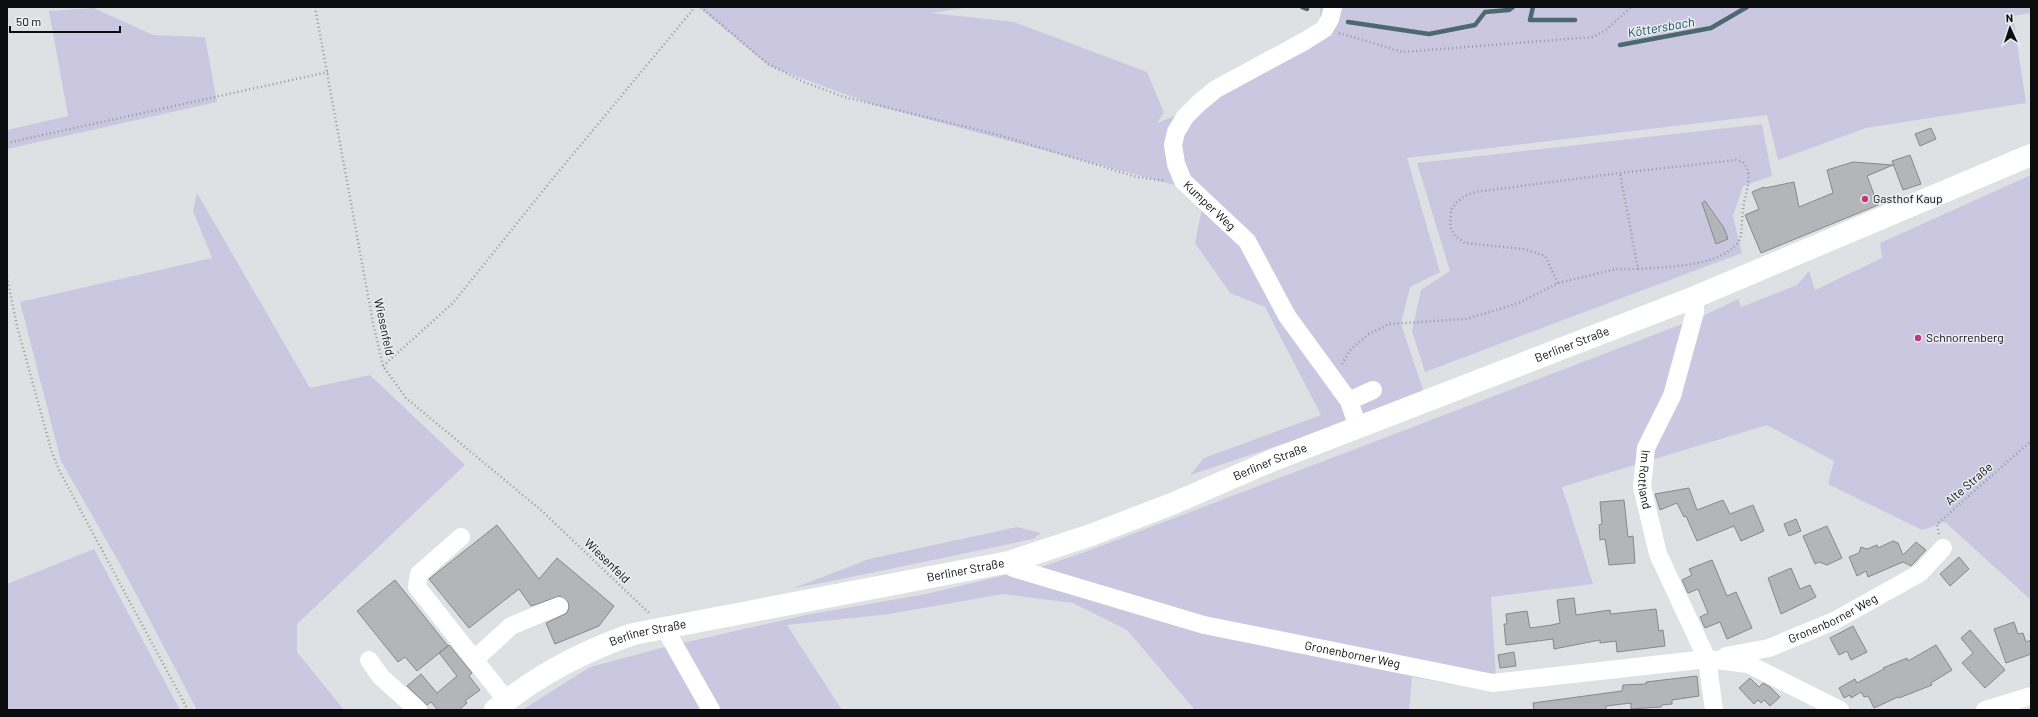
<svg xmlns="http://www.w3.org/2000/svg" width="2038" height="717" font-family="Barlow,sans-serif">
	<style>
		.green { fill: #cbc7e1 }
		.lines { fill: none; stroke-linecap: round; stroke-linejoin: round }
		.stream { stroke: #4d6970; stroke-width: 4.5 }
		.building { fill: #b3b5b9; stroke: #87888c }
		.path { stroke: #97999b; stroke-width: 2.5; stroke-dasharray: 1 3; stroke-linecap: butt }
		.minor { stroke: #fff; stroke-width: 18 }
		.major { stroke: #fff; stroke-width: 22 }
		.poi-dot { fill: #be397e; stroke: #ebeef2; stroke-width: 1.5 }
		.labels { text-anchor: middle; stroke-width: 3; stroke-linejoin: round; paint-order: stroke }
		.poi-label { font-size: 12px; fill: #0c0d0e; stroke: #ebeef2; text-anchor: start }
		.street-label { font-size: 12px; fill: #0c0d0e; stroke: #ebeef2 }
		.water-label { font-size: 13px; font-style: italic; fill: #19535e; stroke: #ebeef2 }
	</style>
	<rect width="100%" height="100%" fill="#dee1e4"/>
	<path class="green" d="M698,7H970L931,13L1014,22L1147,72L1164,113L1157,123L1213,100L1321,37L1320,7H2031V13L2013,16L2026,103L1866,128L1778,160L1767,115L1407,158L1440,272L1410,287L1401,324L1425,396L1190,475L1204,458L1321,415L1265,307L1230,293L1195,243L1205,193L874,105L769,66Z
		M94,8L153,35L205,37L217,102L7,149V130L68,116L49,11Z
		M1762,124L1772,176L1743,186L1733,216L1742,253L1425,372L1412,331L1421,290L1450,271L1417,163Z
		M2031,175V600L1945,522L1922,530L1828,484L1834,461L1767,425L1562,487L1593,584L1491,597L1497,692L1412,677L1409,710H1195L1127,630L1073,603L1003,594L889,614L787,625L842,710H522L590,667L665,647L806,615L926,594L1018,572L1080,592L1077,598L1091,577L1085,585L1035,569L1088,551L1703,316L1738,299L1741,307L1797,285L1809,271L1815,290L1882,258L1880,243Z
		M197,193L310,388L370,375L465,465L297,624V652L344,710H197L125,573L61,461L20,302L212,258L193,211Z
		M1017,527L1041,533L1033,539L832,581L794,588L869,559Z
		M94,549L180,710H7V584Z"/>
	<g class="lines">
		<path class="stream" d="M1302,7L1307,9
			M1533,7L1530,20H1575
			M1348,22L1429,34L1475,25L1485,12L1509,10L1513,7
			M1620,45L1711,28L1747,7"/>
	</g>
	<path class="building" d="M1931,128L1936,139L1920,146L1915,134Z
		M1910,155L1921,184L1903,190L1892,161Z
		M1853,162L1893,165L1867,176L1878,205L1761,253L1745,215L1759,209L1752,192L1764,187L1765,188L1794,182L1799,207L1833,193L1827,170Z
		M1705,201L1724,228L1728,239L1716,244L1702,203Z
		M1689,488L1697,510L1723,500L1730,514L1753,505L1764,531L1741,541L1734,526L1697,541L1686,516L1684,517L1677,503L1660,510L1655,494Z
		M1624,500L1628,537L1633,536L1635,563L1609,565L1605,539L1600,540L1599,525L1602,524L1600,502Z
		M1796,519L1801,531L1789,536L1784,524Z
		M497,525L539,579L557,558L614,606L599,626L555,644L546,623L567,613L569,607L568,602L560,596L531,606L519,589L469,628L429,579Z
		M1827,526L1842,558L1827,565L1819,562L1815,564L1803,536Z
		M1893,541L1898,543L1903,555L1916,542L1926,550L1911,566L1903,562L1868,577L1866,571L1857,576L1849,557L1859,553L1861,547L1867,549L1877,545L1878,548Z
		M1959,557L1969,569L1950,586L1940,574Z
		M1712,560L1727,596L1736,592L1752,628L1727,639L1720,622L1705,628L1700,617L1708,613L1698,589L1688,593L1682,580L1692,575L1689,569Z
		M1791,568L1800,589L1810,585L1816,597L1781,614L1768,578Z
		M395,580L448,646L417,671L405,657L398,662L357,611Z
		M1574,598L1576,615L1610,610L1611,614L1656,609L1659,631L1663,630L1665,646L1617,652L1616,641L1600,643V640L1554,649L1553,639L1506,645L1504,624H1507L1506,614L1527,611L1530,628L1552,625L1560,623L1557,600Z
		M2014,622L2018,634L2023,633L2026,642L2031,640V654L2006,663L1994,629Z
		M1853,626L1867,652L1851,660L1847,651L1839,655L1830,638Z
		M1970,630L2005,670L1985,688L1962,663L1973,653L1961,638Z
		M449,645L472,673L469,676L480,690L465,701L467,703L459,710H438L431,702L427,705L407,686L421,674L437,693L457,676L439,653Z
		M1936,645L1952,670L1931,683L1932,685L1899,698L1898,697L1874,708L1868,696L1864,697L1861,692L1851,698L1850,695L1844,698L1839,688L1855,679L1857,683L1884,669L1883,668L1907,658L1908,661Z
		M1514,652L1516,666L1500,668L1498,655Z
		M1697,676L1699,696L1672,700V704L1662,705L1661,707L1631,709V703L1606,706V710H1534L1533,703L1622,691L1623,685L1646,684V682Z
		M1750,678L1759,687L1763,683L1770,687L1780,697L1770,706L1764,700L1761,703L1758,700L1754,704L1739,688Z"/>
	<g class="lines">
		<path class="path" d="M315,7L373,323L383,366L406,398L542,511L649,613
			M701,7L768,64L804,82L844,97L995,134L1137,177L1166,181
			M1339,33L1403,52L1593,37L1606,30L1631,7
			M7,143L328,72
			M7,277L17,326L52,453L60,472L188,710
			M1558,283L1545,256L1524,249L1465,243L1455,236L1450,227L1451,210L1457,202L1465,196L1475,192L1620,173L1736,160L1743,162C1753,175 1747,188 1744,203C1742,211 1742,234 1740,239C1725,267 1666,267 1638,269L1620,173
			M1342,364L1351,349L1369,334L1389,324L1466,319L1519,303L1558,283L1616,269H1638
			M383,366L453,303L550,182L695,7
			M1939,534L1937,524L2031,441"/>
		<g class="minor">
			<path id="s1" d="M1333,7L1330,19L1324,29L1305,41L1216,89L1199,103L1185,117L1176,132L1173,145L1176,164L1183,181L1247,241L1287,316L1349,401L1358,427"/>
			<path id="s2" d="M1695,297V312L1672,396L1646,448L1642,487L1658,554L1707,659L1714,710"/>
			<path d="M1349,401L1373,390"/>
			<path d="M461,537L419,574L417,587L507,701"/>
			<path id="s3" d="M1009,562L1013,568L1204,625L1493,683L1707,659L1748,664L1840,710"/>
			<path d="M664,627L711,710"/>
			<path id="s4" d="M1726,656L1769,648L1834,621L1920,573L1943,548"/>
			<path d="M369,660L381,677L418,710"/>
			<path d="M474,660L511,626L559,606"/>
			<path d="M1985,710L2031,696"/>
		</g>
		<path class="major" id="s5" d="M495,710C536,676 584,651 633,634L1009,562L1091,535L1174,503L1271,461L1695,297L2031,155"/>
	</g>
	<g class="poi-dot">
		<circle cx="1865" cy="199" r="4"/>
		<circle cx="1918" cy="338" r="4"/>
	</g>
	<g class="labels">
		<g class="poi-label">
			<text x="1873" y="203">Gasthof Kaup</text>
			<text x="1926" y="342">Schnorrenberg</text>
		</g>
		<g class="street-label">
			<text dy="4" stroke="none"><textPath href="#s1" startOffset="294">Kumper Weg</textPath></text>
			<text transform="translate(384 327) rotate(78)" y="4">Wiesenfeld</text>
			<text dy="4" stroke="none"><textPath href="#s5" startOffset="1145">Berliner Straße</textPath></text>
			<text dy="4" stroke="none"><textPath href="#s5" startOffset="821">Berliner Straße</textPath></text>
			<text dy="4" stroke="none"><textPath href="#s2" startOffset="192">Im Rottland</textPath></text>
			<text transform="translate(1969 484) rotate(-41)" y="4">Alte Straße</text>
			<text transform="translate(607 561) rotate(44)" y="4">Wiesenfeld</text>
			<text dy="4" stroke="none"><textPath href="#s5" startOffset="497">Berliner Straße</textPath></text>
			<text dy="4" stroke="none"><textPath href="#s4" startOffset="114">Gronenborner Weg</textPath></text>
			<text dy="4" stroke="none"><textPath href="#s5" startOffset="173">Berliner Straße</textPath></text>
			<text dy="4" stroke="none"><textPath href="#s3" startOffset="358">Gronenborner Weg</textPath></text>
		</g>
		<g class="water-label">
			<text transform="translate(1661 27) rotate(-10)" y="5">Köttersbach</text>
		</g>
	</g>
	<rect width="2038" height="717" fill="none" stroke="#0c0d0e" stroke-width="16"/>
	<g transform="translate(2010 28) rotate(357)" stroke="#ebeef2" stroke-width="3" paint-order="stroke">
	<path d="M0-3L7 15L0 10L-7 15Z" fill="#0c0d0e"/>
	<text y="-6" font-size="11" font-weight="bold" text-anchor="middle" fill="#0c0d0e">N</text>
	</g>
	<path d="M10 26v6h110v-6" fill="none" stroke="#0c0d0e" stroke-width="2"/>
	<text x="16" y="26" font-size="12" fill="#0c0d0e" stroke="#ebeef2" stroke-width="3" paint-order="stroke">50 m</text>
</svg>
